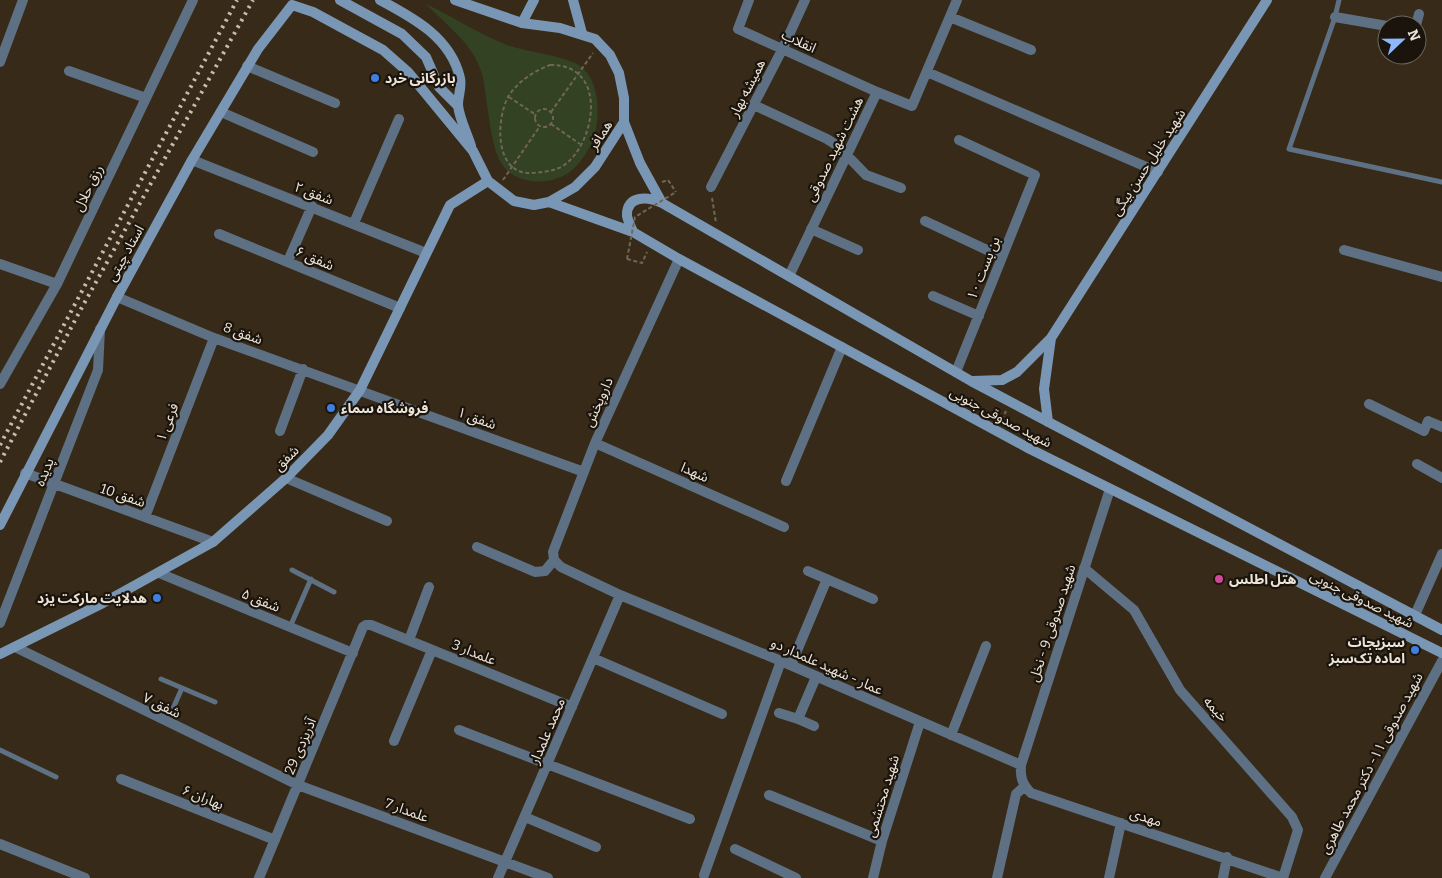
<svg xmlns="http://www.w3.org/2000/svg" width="1442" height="878" font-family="Bitter,'Noto Sans Arabic',serif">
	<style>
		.green { fill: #324222 }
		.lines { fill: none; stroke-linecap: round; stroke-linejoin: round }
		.path { stroke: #716656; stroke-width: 2; stroke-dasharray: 4 2.5; stroke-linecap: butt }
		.lane { stroke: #5e7184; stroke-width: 5 }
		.street { stroke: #5e7184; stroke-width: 10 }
		.secondary { stroke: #7997b5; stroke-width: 10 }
		.rail { stroke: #c6bdb0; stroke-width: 4; stroke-dasharray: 2.5 5; stroke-linecap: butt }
		.path-bridge { stroke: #716656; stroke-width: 2; stroke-dasharray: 4 2.5; stroke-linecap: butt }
		.shop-dot { fill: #3f7fe0; stroke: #1a140c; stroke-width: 2 }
		.hotel-dot { fill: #d1479c; stroke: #1a140c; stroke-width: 2 }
		.labels { text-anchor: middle; stroke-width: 4.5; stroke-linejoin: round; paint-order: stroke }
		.street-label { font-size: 14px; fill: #ece4d8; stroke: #1a140c }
		.poi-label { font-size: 14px; font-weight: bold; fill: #ece4d8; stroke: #1a140c; text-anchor: start }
	</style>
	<rect width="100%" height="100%" fill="#372a18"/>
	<path class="green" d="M426,4C453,17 479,34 507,45C526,52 566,56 580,66C598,78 600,110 596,128C593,144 584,160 572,170C554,186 518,186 503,166C489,147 488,97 482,74C473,43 447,26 426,4Z"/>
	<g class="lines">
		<path class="path" d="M550,65C612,64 594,152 559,168C550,172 541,172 532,173C494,175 496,120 508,97C517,82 534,71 550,65Z
			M509,97L536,115
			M535 118a9 9 0 1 1 18 0a9 9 0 1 1-18 0Z
			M551,112L593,53
			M551,124L580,144
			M503,180L540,126
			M662,182L668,180L676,192
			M712,198L716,223
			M627,259L642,263L647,252
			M1002,420L1006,411"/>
		<path class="lane" d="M1339,0L1335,17L1289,149L1442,182
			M292,570L334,592
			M290,627L311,579
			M161,679L215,702
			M167,722L182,688
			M0,750L56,777"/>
		<path class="street" d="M749,0L738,29L877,92
			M950,17L1031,50
			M1335,17L1387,26
			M1416,25L1419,14
			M0,62L23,0
			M247,66L335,103
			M69,71L146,98
			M927,72L1158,172
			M754,105L827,139L838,146L866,175L901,188
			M221,112L313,152
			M192,160L426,253
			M711,187L783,48L805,0
			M925,221L1002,257
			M354,223L399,119
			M811,229L858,250
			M219,234L400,308
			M1344,250L1442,277
			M288,261L312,206
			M0,264L57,284
			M789,276L877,92L912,106L957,0
			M933,296L979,316
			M117,297L214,338L584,472
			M956,372L1035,175L959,140
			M0,384L57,284L193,0
			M1369,404L1424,431L1428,421L1442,427
			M280,431L303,369
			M595,443L784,527
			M1417,464L1442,478
			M25,473L213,542
			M286,478L387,521
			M786,481L842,347
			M1110,489L1021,765C1020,777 1022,784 1031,793L1283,878
			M145,517L214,338
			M477,547L535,572L545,571L554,560
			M554,560L561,567L620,595L781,661L1021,765
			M554,560L553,552L595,443L679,259
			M1084,568L1134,610L1180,690L1292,817L1298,830L1283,878
			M808,571L873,599
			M159,573L353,653
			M1415,615L1442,554
			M0,623L98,370L100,329
			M409,640L429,587
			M15,647L298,785L548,878
			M593,658L722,714
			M791,665L827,579
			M779,713L798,719
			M814,726L798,719L816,677
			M459,730L690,819
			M951,735L986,646
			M394,741L432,650
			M121,779L275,840
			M769,795L882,841
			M525,817L596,847
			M0,844L85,878
			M735,849L796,878
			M704,875L781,661
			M259,878L363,627L366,625H371L572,707
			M498,878L620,595
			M873,878L882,841L920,722
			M997,878L1016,794L1024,787
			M1109,878L1121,823
			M1223,878L1227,857
			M1325,878L1442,661"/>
		<path class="secondary" d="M340,0L402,34L426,57L439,87L458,106
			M380,0C414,18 451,38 460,78C462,87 458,96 458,105C459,118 467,133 471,146
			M573,0L582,33
			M292,5L313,12L383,50L408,72L473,151L488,181L514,201L534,205L549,202L575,187L595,167L624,122V98L619,73L610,55L595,39L560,28L522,23L455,0
			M522,23L534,0
			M624,122L640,163L662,203L971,381L1442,630
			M549,202L633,232L679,259L1030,449L1442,653
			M633,232C631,227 628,221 627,216C626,194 649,197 662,203
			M1051,338L1267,0
			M973,381L1002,380L1017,372L1051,338L1044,389L1048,422
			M0,525L117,297L192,160L258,49L292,5
			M0,654L103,603L213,542L286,478L328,435L360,390L450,205L488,181"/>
		<path class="rail" d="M0,445L237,0
			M0,462L81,309L253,0"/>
		<path class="path-bridge" d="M627,259L635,217L676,192"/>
	</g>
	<g class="shop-dot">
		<circle cx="375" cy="78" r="5"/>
		<circle cx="331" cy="408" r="5"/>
		<circle cx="157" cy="598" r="5"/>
		<circle cx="1415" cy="650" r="5"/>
	</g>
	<circle class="hotel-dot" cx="1219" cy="579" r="5"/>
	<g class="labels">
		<g class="street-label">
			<text transform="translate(799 41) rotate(25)" y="5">انقلاب</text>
			<text transform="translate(747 88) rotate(-63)" y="5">همیشه بهار</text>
			<text transform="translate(600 135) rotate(-57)" y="5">همافر</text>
			<text transform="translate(834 149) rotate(-64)" y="5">هشت شهید صدوقی</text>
			<text transform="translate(1148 162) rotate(-57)" y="5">شهید خلیل حسن بیگی</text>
			<text transform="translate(88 188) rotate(-64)" y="5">رزق حلال</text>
			<text transform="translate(314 193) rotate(21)" y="5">شفق ۲</text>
			<text transform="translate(125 253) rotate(-61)" y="5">استاد چیتی</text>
			<text transform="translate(315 258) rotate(23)" y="5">شفق ۶</text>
			<text transform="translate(983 268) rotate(-68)" y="5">بن بست ۱۰</text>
			<text transform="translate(243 333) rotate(20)" y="5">شفق 8</text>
			<text transform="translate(598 402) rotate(-66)" y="5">داروپخش</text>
			<text transform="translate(1001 417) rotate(28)" y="5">شهید صدوقی جنوبی</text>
			<text transform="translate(477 418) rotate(20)" y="5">شفق ۱</text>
			<text transform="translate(167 422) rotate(-69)" y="5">فرعی ۱</text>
			<text transform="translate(286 458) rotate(-45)" y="5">شفق</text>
			<text transform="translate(44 472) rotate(-68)" y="5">پدیده</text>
			<text transform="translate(695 472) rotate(24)" y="5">شهدا</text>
			<text transform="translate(123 495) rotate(19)" y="5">شفق 10</text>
			<text transform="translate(1362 599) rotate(26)" y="5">شهید صدوقی جنوبی</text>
			<text transform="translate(261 600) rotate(22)" y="5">شفق ۵</text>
			<text transform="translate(1052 623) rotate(-72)" y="5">شهید صدوقی 9 - نخل</text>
			<text transform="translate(474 652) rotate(22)" y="5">علمدار 3</text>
			<text transform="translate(827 666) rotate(24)" y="5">عمار - شهید علمدار دو</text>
			<text transform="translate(162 705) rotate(26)" y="5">شفق ۷</text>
			<text transform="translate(1216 709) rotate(48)" y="5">خیمه</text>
			<text transform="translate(547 731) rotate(-67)" y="5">محمد علمدار</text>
			<text transform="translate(300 746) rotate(-67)" y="5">آذریزدی 29</text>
			<text transform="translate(1371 763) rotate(-62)" y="5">شهید صدوقی ۱۱- دکتر محمد طاهری</text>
			<text transform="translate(882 796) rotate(-73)" y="5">شهید محتشمی</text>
			<text transform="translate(203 797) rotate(22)" y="5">بهاران ۶</text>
			<text transform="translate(407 810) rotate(20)" y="5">علمدار 7</text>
			<text transform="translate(1146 817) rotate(18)" y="5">مهدی</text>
		</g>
		<g class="poi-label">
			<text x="385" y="83">بازرگانی خرد</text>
			<text x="341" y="413">فروشگاه سماء</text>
			<text x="1229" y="584">هتل اطلس</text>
			<text x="147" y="603" text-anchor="end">هدلایت مارکت یزد</text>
			<text x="1405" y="647" text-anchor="end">سبزیجات<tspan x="1405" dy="16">اماده تک‌سبز</tspan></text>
		</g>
	</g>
	<g transform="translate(1402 40) rotate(68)"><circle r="24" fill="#1a140c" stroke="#6e675e"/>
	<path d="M0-4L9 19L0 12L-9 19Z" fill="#8db9fc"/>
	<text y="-8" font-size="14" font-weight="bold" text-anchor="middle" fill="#ece4d8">N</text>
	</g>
</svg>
